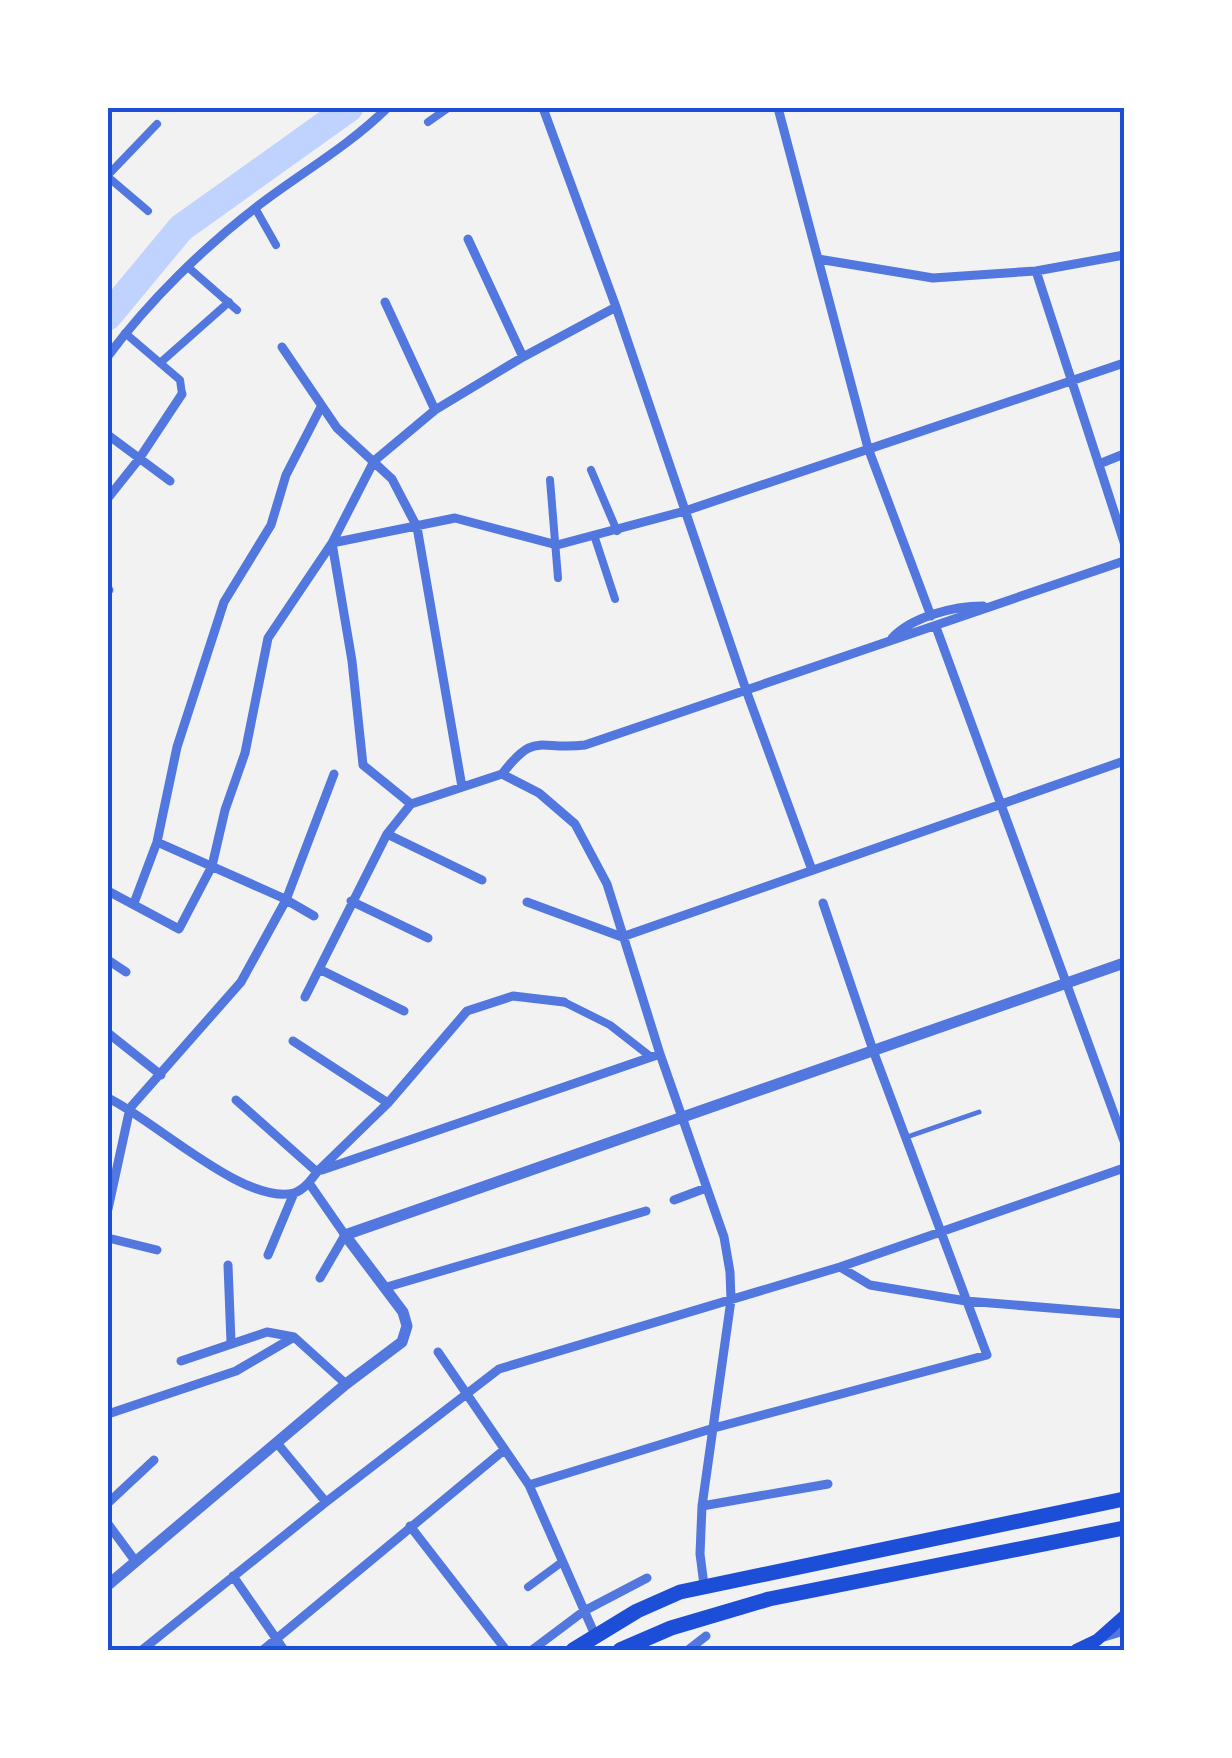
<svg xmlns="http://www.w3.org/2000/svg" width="1232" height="1758" font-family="Spectral,serif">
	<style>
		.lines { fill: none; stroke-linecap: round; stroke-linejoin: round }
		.river { stroke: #bfd3fe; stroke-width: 28 }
		.service { stroke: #5277de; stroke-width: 5 }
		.pedestrian { stroke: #5277de; stroke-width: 8 }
		.minor { stroke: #5277de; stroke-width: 9 }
		.tertiary { stroke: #5277de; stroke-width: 11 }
		.secondary { stroke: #1d4ed8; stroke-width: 12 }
		.trunk { stroke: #1d4ed8; stroke-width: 15 }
		.neatline { fill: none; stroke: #1d4ed8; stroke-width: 4 }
	</style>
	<rect width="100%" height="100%" fill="#f2f2f2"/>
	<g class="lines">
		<path class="river" d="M108,316L181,228L349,108"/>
		<path class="service" d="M907,1137L979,1112"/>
		<path class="pedestrian" d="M428,122L448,108
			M108,175L157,124
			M108,177L148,211
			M255,208L276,245
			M189,268L237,310
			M125,333L180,380L182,394
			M160,363L229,302
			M591,470L617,531
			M550,480L558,578
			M594,535L615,599
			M564,1002L610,1025L651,1057
			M528,1587L562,1562"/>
		<path class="minor" d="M543,108L616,307L746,690L812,870
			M778,108L868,448L931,616
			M468,239L523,357
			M818,259L933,278L1036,271L1124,255
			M1036,271L1124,542
			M385,302L435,410
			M282,347L337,428L392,479L417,527L462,787
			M108,356C149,301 204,247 259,205C301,173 350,145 387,108
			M108,435L170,481
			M1099,464L1124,454
			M108,498L139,459L182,394
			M332,543L455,518L557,545L685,511L1124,363
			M332,543L352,661L363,765L411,804
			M108,589L109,590
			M936,627L1124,1141
			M892,638C912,617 953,606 983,606
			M502,774C536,730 538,751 585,745L1124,561
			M387,834L482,880
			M157,842L283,898L314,916
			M108,891L179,929L212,866L225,810L245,753L268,638L332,543L374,461L435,410L523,357L616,307
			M351,901L428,938
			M527,902L622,937L1124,761
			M134,903L157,842L177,747L224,602L271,525L286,475L321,407
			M108,960L126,972
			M321,970L404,1011
			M305,997L387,834L411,804L502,774L539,793L575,824L607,884L660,1054L724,1237L730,1272L731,1300L702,1506L700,1554L704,1585
			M108,1033L161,1075
			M293,1041L388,1103
			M108,1098C153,1119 245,1206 294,1193C304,1190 311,1180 317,1172L388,1103L467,1011L513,996L564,1002
			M236,1100L317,1172
			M322,1170L660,1054
			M309,1183L345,1235L320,1278
			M674,1200L706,1188
			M108,1209L130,1108L241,982L286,900L334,774
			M108,1238L157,1250
			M268,1255L294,1193
			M228,1265L231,1342
			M840,1267L870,1285L966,1301L1124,1314
			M387,1287L646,1211
			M294,1337L346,1384
			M438,1352L529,1485L595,1635
			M181,1361L267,1332L294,1337
			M108,1414L236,1371L294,1337
			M277,1443L326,1502
			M529,1485L714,1428L987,1355L874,1053L823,903
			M108,1503L154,1460
			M702,1506L828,1484
			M108,1524L136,1562
			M410,1526L506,1650
			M233,1576L284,1650
			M1104,1637L1124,1631
			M142,1650L326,1502L499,1369L840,1267L1124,1168
			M263,1650L504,1450
			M532,1650L584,1611L647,1578
			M688,1650L706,1636"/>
		<path class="tertiary" d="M108,1585L346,1384L402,1342L407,1326L403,1312L345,1235L1124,963"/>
		<path class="secondary" d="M1076,1650L1097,1640L1124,1616"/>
		<path class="trunk" d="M573,1650L637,1611L680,1592L1124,1499
			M620,1650L671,1628L769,1599L1124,1528"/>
	</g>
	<rect width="1232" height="1758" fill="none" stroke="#ffffff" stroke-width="220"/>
	<rect x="110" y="110" width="1012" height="1538" class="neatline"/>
</svg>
